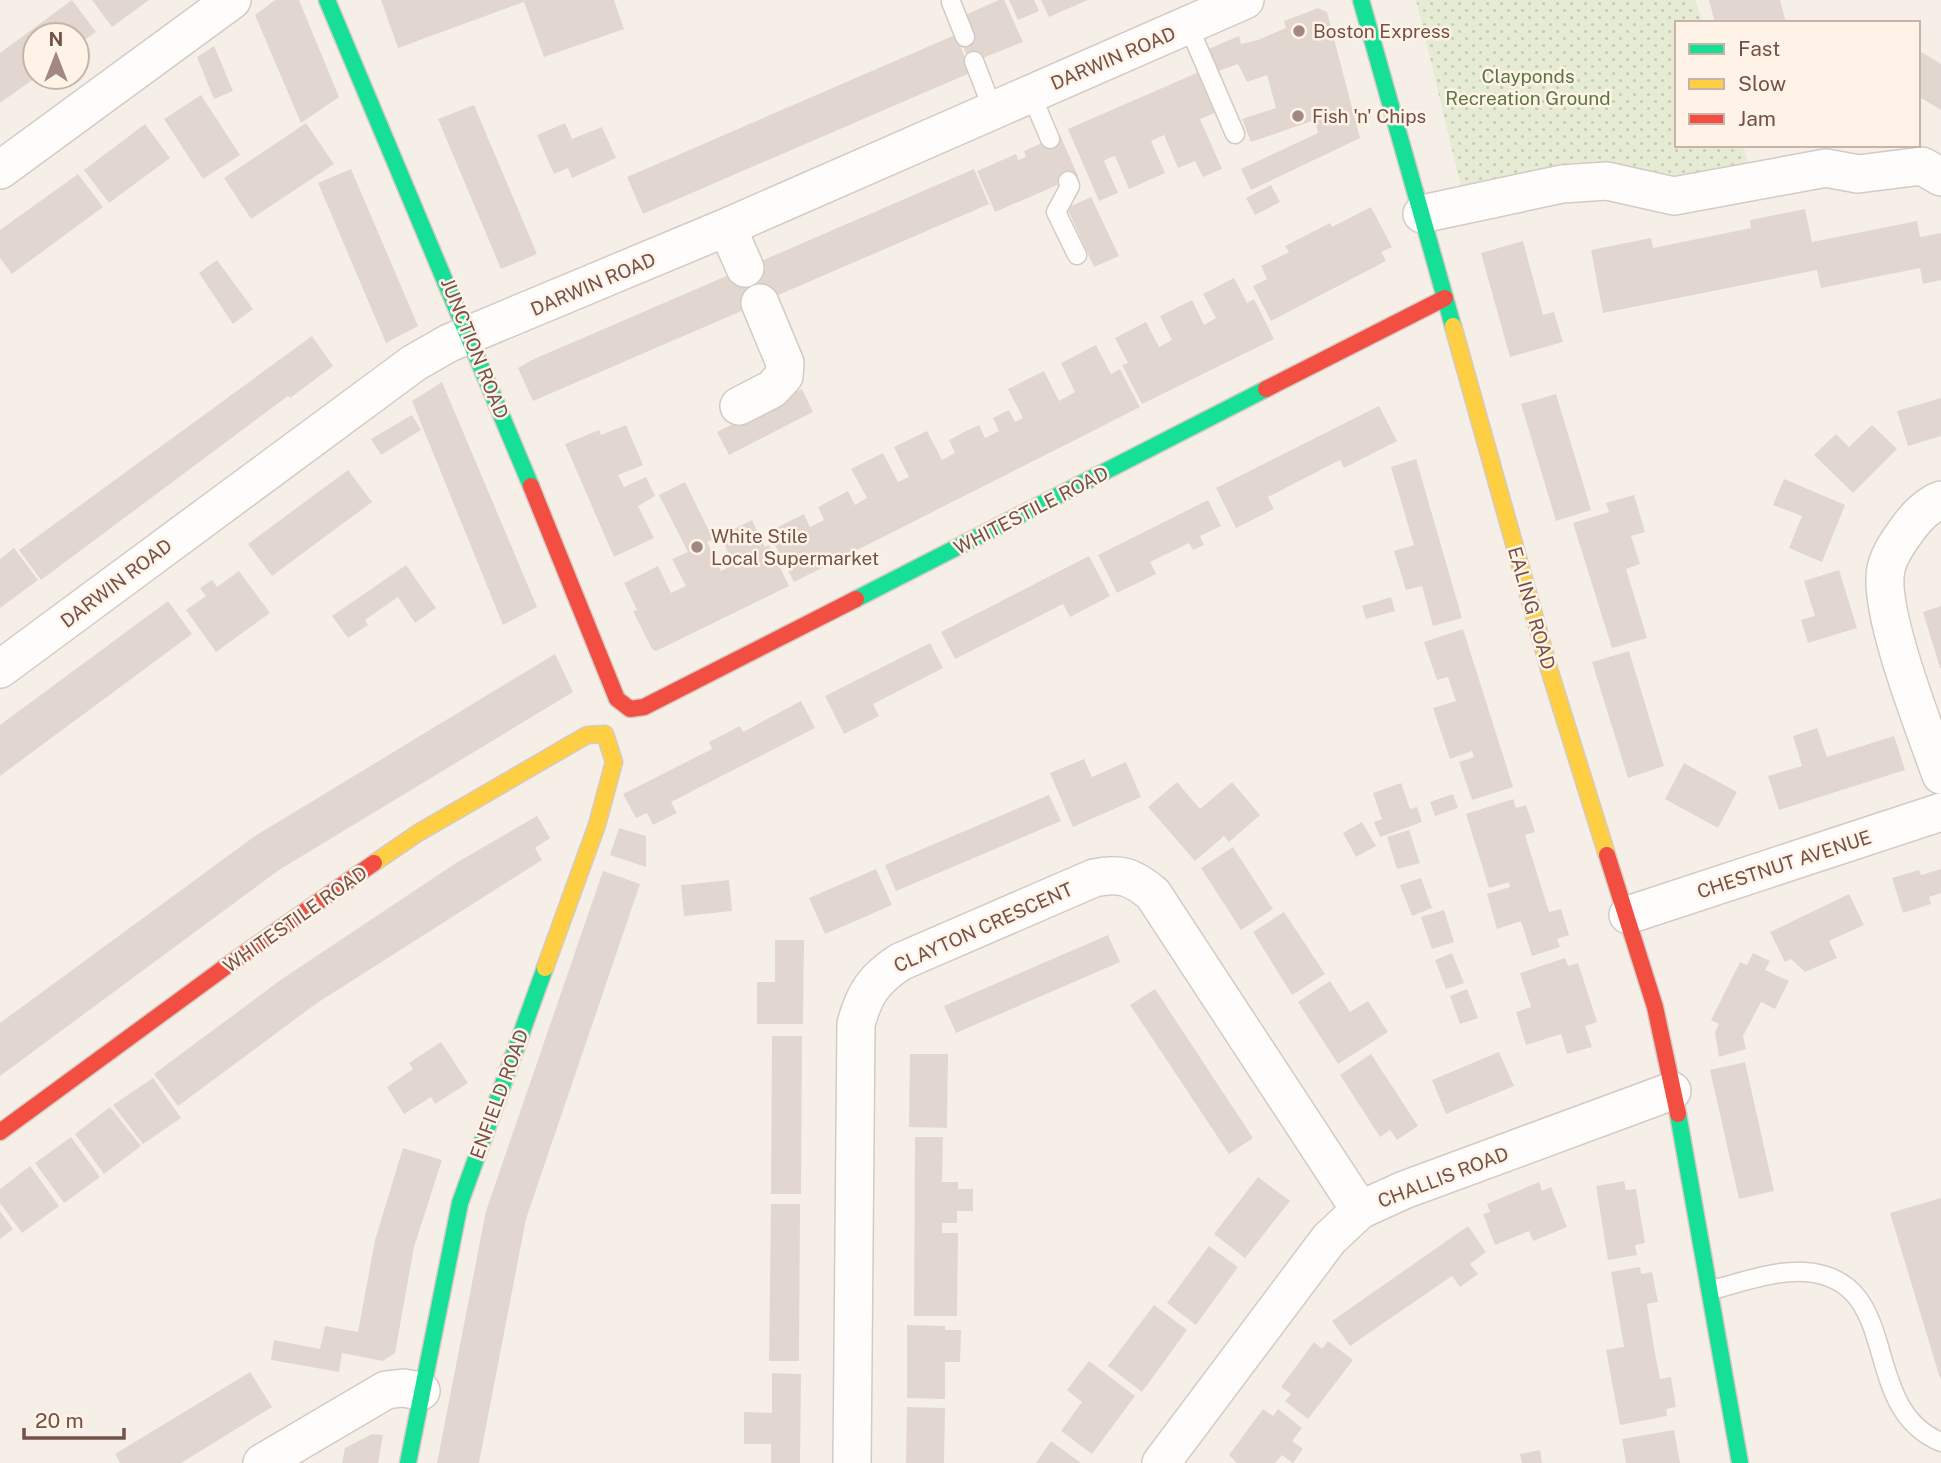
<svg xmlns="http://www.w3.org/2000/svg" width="1941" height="1463" font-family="'Public Sans',sans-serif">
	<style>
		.grass { fill: url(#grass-dots) }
		.building { fill: #e2d6d0 }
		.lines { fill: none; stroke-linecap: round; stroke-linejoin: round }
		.lane-casing { stroke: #d4cac5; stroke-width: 21 }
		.street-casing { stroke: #d4cac5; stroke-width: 40 }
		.fast-casing { stroke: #d5cac4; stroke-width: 19 }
		.slow-casing { stroke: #d5cac4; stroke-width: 19 }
		.jam-casing { stroke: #d5cac4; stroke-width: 19 }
		.lane { stroke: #fefdfc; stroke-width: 18 }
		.street { stroke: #fefdfc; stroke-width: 37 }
		.fast { stroke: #16e098; stroke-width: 16 }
		.slow { stroke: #ffcf43; stroke-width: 16 }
		.jam { stroke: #f24e42; stroke-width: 16 }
		.poi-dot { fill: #a18981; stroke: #fff3e8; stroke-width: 2.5 }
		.labels { text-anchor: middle; stroke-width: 5; stroke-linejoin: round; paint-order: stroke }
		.poi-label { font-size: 19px; fill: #735249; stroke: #fff3e8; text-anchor: start }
		.street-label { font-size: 19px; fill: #735249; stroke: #fff3e8 }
		.park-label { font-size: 19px; fill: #5a7842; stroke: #fff3e8 }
	</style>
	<defs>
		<pattern id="grass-dots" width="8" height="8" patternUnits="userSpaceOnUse" patternTransform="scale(1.75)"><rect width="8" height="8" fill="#e5ecd3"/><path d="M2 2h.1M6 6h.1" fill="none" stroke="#c8ccb7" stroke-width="1.8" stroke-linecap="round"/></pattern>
	</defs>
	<rect width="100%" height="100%" fill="#f6efe8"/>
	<path class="grass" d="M1416,0H1695L1703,23H1677V145H1743L1749,165L1673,175L1597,161L1462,191Z"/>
	<path class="building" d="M72,0L96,32L77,45V35H35V78L0,103V53Z
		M92,0H149L112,27Z
		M275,0H299L339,97L301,123L255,15Z
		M381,0H614L624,29L544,57L524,2L398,48Z
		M999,0H1004L1023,42L970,63L960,39L965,15Z
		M1009,0H1034L1039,11L1018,20Z
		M1041,0H1088L1049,17Z
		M1709,0H1780L1786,23H1715Z
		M1318,8L1327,12L1360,138L1251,190L1241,169L1318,133L1315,120L1251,142L1242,119L1276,108L1267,75L1247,82L1238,64L1213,73L1204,51L1239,36L1241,44L1258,40L1286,28L1284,21Z
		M955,35L972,72L643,214L627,177Z
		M214,46L233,91L214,99L197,57Z
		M1918,50L1941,64V110L1918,96Z
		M1199,72L1217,112L1200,119L1222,169L1203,177L1195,161L1178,168L1164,135L1151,141L1165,173L1129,189L1115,156L1109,158L1104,161L1118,193L1099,201L1068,129Z
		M201,95L240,155L203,179L164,119Z
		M474,105L537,254L501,269L438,119Z
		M306,123L334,164L251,219L224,178Z
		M565,123L572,139L602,127L616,158L572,178L568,168L554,174L537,135Z
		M145,124L170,158L109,203L84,170Z
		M1060,135L1078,176L995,212L977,171L1016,154L1018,160L1026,157L1024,151Z
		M351,169L418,326L386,343L318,183Z
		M974,169L989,204L533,401L518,368L532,360Z
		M78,174L103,207L12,274L0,258V230Z
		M1271,185L1280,202L1255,215L1246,198Z
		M1091,197L1119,256L1094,267L1067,208Z
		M1371,207L1392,247L1381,252L1386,261L1271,321L1253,286L1267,279L1261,266L1289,252L1285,246L1330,223L1332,227Z
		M1805,209L1812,242L1917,221L1920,237L1941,233V280L1923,284L1920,268L1821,288L1817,270L1603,313L1591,250L1651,238L1653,248L1751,228L1750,220Z
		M1523,241L1543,315L1554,312L1563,342L1510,357L1481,253Z
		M217,260L253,309L233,324L199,273Z
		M1234,278L1247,303L1254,299L1274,339L1142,404L1122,365L1128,363L1115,338L1146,322L1159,347L1172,340L1160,316L1192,300L1204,325L1216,318L1203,294Z
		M312,336L333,366L290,398L288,396L41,580L19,550Z
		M1096,345L1111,374L1120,369L1140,407L794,582L775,545L781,542L774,529L804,514L810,527L824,520L818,507L848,491L855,505L867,498L851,469L883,453L898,482L909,477L894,447L927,431L942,460L955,453L949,440L964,432L979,425L985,438L999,431L993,418L1009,410L1015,422L1023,418L1008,389L1044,371L1059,401L1075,392L1061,363Z
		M442,382L537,607L503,625L412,401Z
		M802,389L813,412L729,455L717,432Z
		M1556,394L1591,510L1556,521L1521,404Z
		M1941,398V436L1908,446L1897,411Z
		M1379,406L1397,441L1344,468L1340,460L1268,497L1274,509L1236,528L1216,488Z
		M412,415L421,430L381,455L371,439Z
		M626,425L643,465L618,475L624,487L646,477L655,496L638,506L654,538L614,557L565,444L599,430L601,435Z
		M1872,425L1897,449L1853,493L1814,455L1836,434L1849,447Z
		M1416,459L1462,618L1433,626L1422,586L1406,590L1394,551L1414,545L1391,467Z
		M348,470L372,502L272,576L248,544Z
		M1784,479L1845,505L1822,562L1789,548L1802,516L1773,505Z
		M685,482L713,539L707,542L721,571L734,564L720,536L752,520L765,547L769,545L789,586L656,651L652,649L633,611L637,610L624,583L658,566L671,593L686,586L672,559L688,552L659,495Z
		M1634,495L1645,532L1631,536L1640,564L1626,569L1647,638L1612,648L1573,523L1609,512L1606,503Z
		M1208,500L1221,526L1200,536L1204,545L1193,550L1189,543L1150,562L1156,574L1117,593L1098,555Z
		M14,548L38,580L0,608V559Z
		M1089,556L1110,596L1070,617L1063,604L955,659L941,632Z
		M406,565L436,608L415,623L398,597L365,620L368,625L348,638L332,616Z
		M1839,570L1857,628L1808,643L1801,620L1815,616L1804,581Z
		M239,571L270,613L216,652L186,610L206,596L200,588L212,580L217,587Z
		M1391,597L1395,611L1366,619L1362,606Z
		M168,601L192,634L0,776V725Z
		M1941,606V668H1940L1923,612Z
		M1463,629L1513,787L1472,800L1459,762L1474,757L1472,751L1450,759L1433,708L1456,701L1448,677L1437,680L1424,642Z
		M930,643L943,668L873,704L879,716L844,734L825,696Z
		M1629,651L1664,766L1628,778L1592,662Z
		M555,654L573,692L279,870L0,1076V1023L255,836Z
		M801,701L815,728L671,802L677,813L653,825L647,813L636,818L623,794L712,749L709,742L740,726L743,732Z
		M1817,728L1827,757L1894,736L1905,770L1779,810L1768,776L1802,766L1793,736Z
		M1084,759L1092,777L1126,762L1141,797L1073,827L1050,773Z
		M1684,763L1737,792L1718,828L1665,799Z
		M1177,782L1200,809L1232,782L1260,815L1229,842L1224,836L1195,861L1148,807Z
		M1401,783L1410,809L1417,807L1422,822L1380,837L1374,822L1382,819L1373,793Z
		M1453,794L1458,808L1435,816L1430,802Z
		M1049,795L1061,821L896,891L885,865Z
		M1513,799L1516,808L1526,805L1535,832L1525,835L1549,912L1561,909L1569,935L1557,939L1560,947L1532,956L1521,921L1497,929L1487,894L1510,887L1509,882L1489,888L1466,814Z
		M537,816L550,838L535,848L542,860L317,1003L178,1106L154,1074L282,979L456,863Z
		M1362,822L1376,846L1356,857L1343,833Z
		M619,828L646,836V867L610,855Z
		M1409,830L1420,863L1397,869L1387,837Z
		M1233,847L1273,909L1241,930L1201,868Z
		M876,869L892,905L825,934L809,898Z
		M1941,869V893L1929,897L1931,904L1903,913L1892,878L1919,870L1921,875Z
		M603,871L640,884L526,1219L479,1463H437L486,1211Z
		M1421,878L1432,908L1412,916L1400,885Z
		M729,880L732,911L684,916L681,885Z
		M1849,894L1864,925L1829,941L1837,958L1805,972L1791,959L1785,962L1770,932Z
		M1444,910L1454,942L1432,949L1421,917Z
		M1284,912L1325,974L1292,995L1253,932Z
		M1108,935L1120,962L956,1033L944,1006Z
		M775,940H804L803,1024H757V982H775Z
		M1452,953L1464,983L1446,989L1435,960Z
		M1753,953L1770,961L1765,970L1789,981L1775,1009L1761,1002L1743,1036L1746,1049L1719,1057L1715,1032L1719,1024L1711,1020L1740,962L1747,965Z
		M1565,958L1568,966L1578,963L1597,1022L1585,1026L1592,1047L1567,1054L1561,1034L1526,1045L1516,1012L1531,1007L1520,973Z
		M1330,981L1350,1012L1368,1001L1388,1032L1338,1064L1298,1002Z
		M1155,989L1253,1138L1229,1154L1130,1005Z
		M1467,989L1478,1018L1460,1024L1450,996Z
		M772,1036H802L801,1194H771Z
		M441,1042L468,1083L435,1104L431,1097L404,1114L387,1087L413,1069L409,1063Z
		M1499,1052L1514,1086L1446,1114L1432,1080Z
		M910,1054H948L947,1128L909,1127Z
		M1371,1054L1418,1126L1397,1140L1390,1130L1380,1137L1340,1075Z
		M1745,1062L1774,1191L1739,1199L1710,1070Z
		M153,1078L181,1118L143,1144L113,1105Z
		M110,1107L141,1146L104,1174L75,1134Z
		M71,1137L100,1177L64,1203L35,1163Z
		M915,1137H943L942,1182H958V1189H973V1211H957V1223H942V1233H958L957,1316H914Z
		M403,1148L442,1160L414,1247L395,1353L383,1361L342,1353L339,1372L271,1360L274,1340L320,1349L325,1326L358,1332L375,1240Z
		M30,1166L59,1206L22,1233L0,1203V1189Z
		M1258,1177L1290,1201L1245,1258L1214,1234Z
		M1624,1181L1626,1190L1636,1189L1645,1243L1635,1245L1637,1255L1608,1260L1596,1186Z
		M1539,1182L1542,1191L1551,1187L1567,1227L1533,1241L1529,1231L1495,1245L1483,1214L1490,1212L1487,1204Z
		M1941,1198V1378H1940L1890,1213Z
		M771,1204H800L799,1361H769Z
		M0,1211L13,1229L0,1239Z
		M1468,1226L1486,1252L1470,1264L1478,1274L1460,1287L1452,1276L1350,1346L1332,1321Z
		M1209,1246L1238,1267L1196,1325L1167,1303Z
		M1640,1267L1641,1274L1652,1272L1658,1302L1647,1304L1653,1342L1660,1379L1671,1377L1676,1407L1666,1409L1667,1416L1620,1425L1606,1350L1624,1347L1611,1272Z
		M1154,1305L1187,1330L1142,1392L1108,1366Z
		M907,1325L945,1326V1330H961L960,1362H945V1399L907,1398Z
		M1328,1341L1353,1360L1308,1419L1285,1401L1291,1394L1281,1387L1314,1342L1322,1349Z
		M1089,1361L1135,1396L1092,1454L1061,1431L1082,1402L1067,1390Z
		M250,1372L272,1407L181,1463H120L115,1454Z
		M772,1373L801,1374L800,1463H771V1444H744V1412L772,1413Z
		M907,1407L945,1408L944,1463H906Z
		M1263,1409L1273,1416L1278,1409L1302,1428L1292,1441L1303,1449L1293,1463L1282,1455L1275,1463H1237L1229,1455Z
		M1674,1430L1680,1463H1626L1622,1439Z
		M372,1434L383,1435L378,1463H342L345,1448Z
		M1051,1441L1081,1463H1036Z
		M1540,1450L1542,1463H1522L1520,1454Z"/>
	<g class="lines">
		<g class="lane-casing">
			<path id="lane" d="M951,2L965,37
				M1188,25L1235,134
				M974,61L993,110
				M1031,94L1050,139
				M1068,181L1070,186L1056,212L1077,255
				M1711,1290C1740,1283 1774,1270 1805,1272C1905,1279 1857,1408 1941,1442"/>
		</g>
		<g class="street-casing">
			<path id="street" d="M0,170L232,0
				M1422,214L1562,184L1607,181L1674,196L1826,168L1858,174L1922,166L1941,177
				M727,227L745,268
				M739,406L772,389L784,376L785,363L760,303
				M1941,500C1929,504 1916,517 1909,527C1900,539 1889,554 1886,569C1877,610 1926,732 1941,775
				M0,669L414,363L449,343L727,227L1245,0
				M1628,915L1941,812
				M262,1463L386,1390L403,1388L421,1391
				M852,1463L856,1024C864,994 874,979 900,962L1094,878C1120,872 1133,877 1153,894L1360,1210
				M1161,1463L1329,1239L1360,1210L1404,1190L1672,1091"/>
		</g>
		<g class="fast-casing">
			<path id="fast" d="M327,0L531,486
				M1361,0L1453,326
				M856,599L1266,389
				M1678,1114L1740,1463
				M408,1463L460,1203L545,968"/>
		</g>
		<g class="slow-casing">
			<path id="slow" d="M1453,326L1550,672L1607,855
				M374,863L418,833L587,735L605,734L614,762L597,825L545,968"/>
		</g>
		<g class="jam-casing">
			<path id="jam" d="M1266,389L1445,298
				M531,486L617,699L630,709L644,707L856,599
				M1607,855L1655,1007L1678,1114
				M0,1132L228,965L374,863"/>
		</g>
		<use href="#lane" class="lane"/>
		<use href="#street" class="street"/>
		<use href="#fast" class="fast"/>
		<use href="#slow" class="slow"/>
		<use href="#jam" class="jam"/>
	</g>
	<g class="poi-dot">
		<circle cx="1299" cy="31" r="7"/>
		<circle cx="1298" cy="116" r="7"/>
		<circle cx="697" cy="547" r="7"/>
	</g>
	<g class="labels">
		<g class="poi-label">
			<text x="1313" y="38">Boston Express</text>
			<text x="1312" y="123">Fish 'n' Chips</text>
			<text x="711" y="543">White Stile<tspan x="711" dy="22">Local Supermarket</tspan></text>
		</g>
		<g class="street-label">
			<text transform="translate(1113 58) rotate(-23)" y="7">DARWIN ROAD</text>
			<text transform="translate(593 284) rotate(-23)" y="7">DARWIN ROAD</text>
			<text transform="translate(475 348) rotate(68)" y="7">JUNCTION ROAD</text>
			<text transform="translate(1031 510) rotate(-27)" y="7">WHITESTILE ROAD</text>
			<text transform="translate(116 583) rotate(-37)" y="7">DARWIN ROAD</text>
			<text transform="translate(1532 608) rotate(74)" y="7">EALING ROAD</text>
			<text transform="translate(1784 864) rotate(-18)" y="7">CHESTNUT AVENUE</text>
			<text transform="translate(295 919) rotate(-35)" y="7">WHITESTILE ROAD</text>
			<text transform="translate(983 927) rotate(-24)" y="7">CLAYTON CRESCENT</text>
			<text transform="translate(499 1094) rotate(-70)" y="7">ENFIELD ROAD</text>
			<text transform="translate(1443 1177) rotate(-21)" y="7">CHALLIS ROAD</text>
		</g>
		<g class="park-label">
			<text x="1528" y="83">Clayponds<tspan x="1528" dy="22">Recreation Ground</tspan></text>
		</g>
	</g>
	<rect x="1675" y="21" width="245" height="126" fill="#fff3e8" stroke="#c7b3a8" stroke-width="2"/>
	<rect x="1689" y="44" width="35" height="10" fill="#16e098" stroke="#c7b3a8" stroke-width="2"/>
	<text x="1738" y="56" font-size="21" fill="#735249">Fast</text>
	<rect x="1689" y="79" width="35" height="10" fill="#ffcf43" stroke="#c7b3a8" stroke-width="2"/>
	<text x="1738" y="91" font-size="21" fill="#735249">Slow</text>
	<rect x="1689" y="114" width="35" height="10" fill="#f24e42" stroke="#c7b3a8" stroke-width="2"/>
	<text x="1738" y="126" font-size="21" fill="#735249">Jam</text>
	<g transform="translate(56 56)"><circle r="33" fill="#fff3e8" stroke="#c7b3a8" stroke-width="2"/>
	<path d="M0-5L12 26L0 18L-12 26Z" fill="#a18981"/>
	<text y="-10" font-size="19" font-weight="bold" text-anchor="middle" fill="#735249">N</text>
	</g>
	<path d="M24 1428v10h100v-10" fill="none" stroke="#735249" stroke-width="3.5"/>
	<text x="35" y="1428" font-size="21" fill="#735249" stroke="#fff3e8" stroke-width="5" paint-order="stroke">20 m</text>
</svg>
